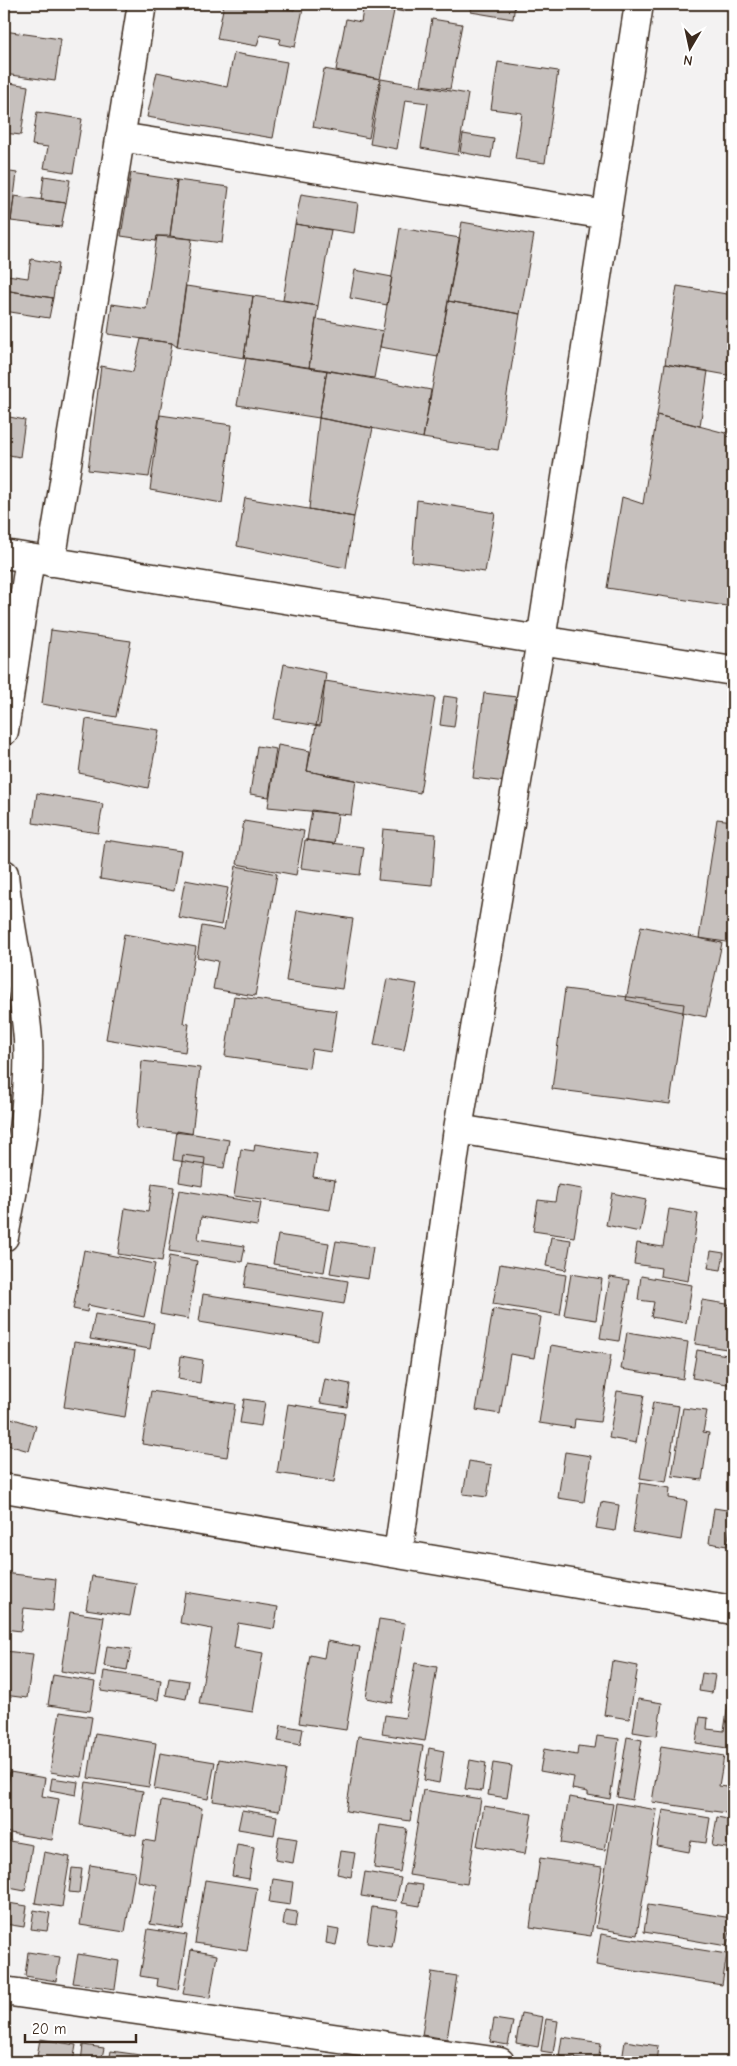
<svg xmlns="http://www.w3.org/2000/svg" width="737" height="2066" font-family="'Comic Neue',sans-serif">
	<style>
		.building { fill: #c6c0bd; stroke: #3b2a1e }
		.lines { fill: none; stroke-linecap: round; stroke-linejoin: round }
		.minor-casing { stroke: #3b2a1e; stroke-width: 31 }
		.minor { stroke: #fff; stroke-width: 28 }
	</style>
	<rect width="100%" height="100%" fill="#f3f2f2"/>
	<filter id="ink" filterUnits="userSpaceOnUse"><feTurbulence type="fractalNoise" baseFrequency=".02" numOctaves="2"/><feDisplacementMap in="SourceGraphic" scale="10" xChannelSelector="R" yChannelSelector="G"/><feConvolveMatrix kernelMatrix="1 2 1 2 8 2 1 2 1" color-interpolation-filters="sRGB"/></filter>
	<g filter="url(#ink)">
		<path class="building" d="M224,4H270L294,10L296,4H304L295,47L279,44L281,39L260,35L257,46L217,39Z
			M364,4H405L404,12Z
			M364,4L394,11L380,79L336,70L346,19L361,22Z
			M472,4H515L513,19L471,12Z
			M432,19L462,24L450,89L421,85Z
			M4,31L61,39L55,81L4,74Z
			M234,53L287,62L273,138L147,117L157,72L227,87Z
			M498,62L558,71L545,163L515,159L522,113L491,109Z
			M324,69L380,79L369,138L313,127Z
			M381,79L468,94L458,155L421,148L428,103L405,100L397,149L370,144Z
			M4,82L28,86L21,135L4,133Z
			M37,112L82,119L73,173L44,168L48,147L32,145Z
			M463,134L494,139L491,158L460,152Z
			M4,171L17,173L11,221L4,220Z
			M131,173L177,180L170,236H157L156,241L121,236Z
			M44,176L70,180L66,203L41,200Z
			M177,180L229,187L222,243L170,236Z
			M301,194L358,203L354,233L295,224Z
			M14,196L66,203L61,227L11,221Z
			M462,222L534,235L520,314L448,301Z
			M295,224L331,230L318,306L283,300Z
			M400,228L460,238L438,357L380,347Z
			M157,236L192,239L177,347L172,343L108,334L112,304L146,309Z
			M31,259L58,264L53,298L4,290V261L9,262L7,275L28,278Z
			M355,270L392,277L387,305L350,298Z
			M186,286L253,296L244,358L177,347Z
			M677,286L733,295V376L665,364Z
			M4,290L53,298L49,318L4,311Z
			M253,296L318,306L309,368L244,358Z
			M448,301L520,314L498,450L423,438Z
			M316,319L383,331L374,378L309,368Z
			M141,339L172,343L149,477L88,470L101,366L133,372Z
			M246,358L327,370L319,418L237,405Z
			M665,364L708,371L700,426L657,415Z
			M327,370L431,390L423,438L319,418Z
			M160,415L232,425L222,503L150,490Z
			M657,415L733,435V607L607,588L622,497L643,504Z
			M4,416L25,420L20,457L4,454Z
			M319,418L373,428L354,517L309,509Z
			M245,498L354,517L346,568L237,546Z
			M417,500L495,513L485,572L412,562Z
			M51,630L131,641L116,717L42,704Z
			M284,664L326,673L320,726L274,719Z
			M325,681L435,698L420,793L307,771Z
			M484,693L525,698L514,783L473,778Z
			M444,696L458,698L454,727L440,725Z
			M86,719L159,730L148,788L79,773Z
			M278,745L310,751L307,771L356,780L351,815L268,807Z
			M257,746L276,749L269,797L250,794Z
			M37,793L103,804L98,833L33,823Z
			M312,810L338,814L334,844L307,840Z
			M717,819L733,821V943L699,938Z
			M244,821L304,831L296,875L237,864Z
			M383,829L436,834L432,885L378,880Z
			M105,840L181,851L174,891L100,879Z
			M305,840L364,847L360,875L301,868Z
			M236,866L277,874L255,996L213,989L218,961L197,957L202,926L224,930Z
			M185,880L228,888L221,925L178,917Z
			M297,910L353,919L342,989L286,981Z
			M641,926L722,943L706,1017L626,1000Z
			M124,934L196,947L183,1023L189,1024L185,1052L106,1039Z
			M387,979L417,984L404,1050L374,1045Z
			M565,989L684,1004L670,1104L552,1089Z
			M234,996L337,1011L331,1052L312,1049L309,1068L225,1056Z
			M142,1061L200,1068L192,1134L136,1128Z
			M177,1131L229,1140L224,1168L173,1160Z
			M255,1144L317,1154L313,1177L335,1180L330,1210L234,1196L241,1149L254,1151Z
			M183,1155L205,1158L202,1186L179,1182Z
			M152,1184L174,1187L162,1261L118,1254L125,1208L148,1212Z
			M558,1185L582,1189L574,1237L533,1231L538,1200L555,1202Z
			M179,1190L261,1203L257,1226L201,1217L198,1239L245,1246L242,1262L169,1251Z
			M612,1193L646,1200L640,1232L606,1225Z
			M669,1209L698,1214L688,1281L660,1276L661,1268L634,1264L637,1243L663,1247Z
			M278,1235L329,1243L324,1272L273,1264Z
			M551,1237L571,1240L566,1270L546,1266Z
			M336,1241L373,1247L368,1279L330,1273Z
			M84,1250L155,1264L144,1317L88,1305L87,1312L73,1309Z
			M711,1251L724,1253L721,1270L708,1268Z
			M169,1256L197,1261L188,1319L160,1314Z
			M248,1264L348,1281L344,1304L244,1288Z
			M500,1264L566,1275L560,1315L493,1304Z
			M571,1274L602,1279L596,1320L564,1315Z
			M641,1276L692,1285L686,1323L651,1317L654,1302L638,1300Z
			M610,1277L629,1280L619,1341L600,1338Z
			M203,1294L323,1313L318,1341L199,1322Z
			M702,1300L733,1305V1350L695,1344Z
			M493,1309L541,1317L534,1358L510,1354L500,1414L476,1410Z
			M95,1314L154,1323L150,1349L90,1339Z
			M627,1332L688,1342L683,1379L621,1369Z
			M74,1342L135,1351L125,1417L64,1407Z
			M551,1345L611,1355L600,1422L575,1419L574,1428L539,1423Z
			M697,1350L733,1356V1385L692,1378Z
			M181,1356L203,1360L200,1383L178,1379Z
			M325,1379L350,1384L347,1407L320,1403Z
			M151,1391L235,1404L227,1457L142,1444Z
			M617,1391L644,1395L636,1443L609,1438Z
			M244,1399L265,1402L261,1426L240,1423Z
			M653,1402L679,1406L666,1482L640,1478Z
			M288,1404L345,1413L334,1482L277,1473Z
			M683,1408L707,1411L703,1432L709,1433L702,1480L672,1476Z
			M11,1418L36,1426L29,1451L4,1444Z
			M565,1452L591,1456L584,1502L558,1498Z
			M469,1461L492,1465L487,1497L463,1494Z
			M640,1483L670,1488L669,1498L687,1501L681,1540L633,1532Z
			M601,1502L619,1505L615,1531L596,1528Z
			M714,1508L733,1511L727,1546L709,1543Z
			M4,1573L56,1579L53,1611L24,1608L21,1631L4,1629Z
			M92,1576L136,1583L130,1616L86,1609Z
			M185,1592L278,1607L274,1629L238,1623L234,1648L263,1653L253,1712L199,1704L212,1629L180,1623Z
			M70,1612L104,1617L95,1677L61,1671Z
			M379,1619L405,1623L392,1703L366,1698Z
			M327,1641L360,1647L346,1730L299,1723L310,1655L324,1658Z
			M107,1646L131,1649L127,1670L104,1666Z
			M4,1651L33,1654L27,1698L4,1695Z
			M612,1661L638,1666L629,1719L604,1715Z
			M415,1663L437,1667L425,1741L382,1734L385,1715L405,1718Z
			M104,1671L161,1680L158,1700L101,1691Z
			M702,1673L715,1675L712,1693L699,1691Z
			M53,1675L95,1682L90,1711L48,1705Z
			M169,1678L189,1681L186,1699L166,1695Z
			M730,1691H733V1749L696,1743L700,1717L708,1718L707,1729L724,1731Z
			M638,1699L662,1703L657,1736L633,1732Z
			M60,1712L92,1717L82,1777L50,1772Z
			M281,1725L303,1729L300,1745L278,1741Z
			M95,1733L156,1743L149,1787L88,1778Z
			M358,1736L423,1746L410,1821L346,1811Z
			M597,1736L619,1739L610,1799L588,1795V1792L572,1789L574,1777L540,1771L544,1749L577,1755L578,1746L595,1748Z
			M627,1737L642,1740L632,1800L617,1797Z
			M661,1746L724,1756L719,1786L733,1788V1814L652,1802Z
			M429,1748L444,1751L439,1783L424,1780Z
			M160,1753L215,1762L208,1799L154,1789Z
			M219,1759L286,1770L279,1811L213,1801Z
			M470,1760L486,1763L482,1791L465,1789Z
			M493,1763L512,1766L507,1798L488,1795Z
			M10,1772L45,1778L42,1796L59,1799L52,1840L4,1832V1789L7,1790Z
			M52,1778L78,1782L76,1795L50,1790Z
			M86,1782L143,1791L136,1835L80,1825Z
			M423,1790L481,1799L467,1884L409,1875Z
			M569,1797L613,1804L605,1850L561,1843Z
			M161,1801L202,1808L183,1929L150,1924L157,1885L138,1881L144,1840L155,1842Z
			M616,1803L657,1810L637,1935L596,1928Z
			M484,1806L532,1814L525,1854L477,1846Z
			M242,1810L277,1816L274,1835L238,1829Z
			M663,1810L710,1818L706,1843L691,1841L689,1852L657,1846Z
			M717,1817L733,1820V1849L712,1846Z
			M380,1825L407,1829L400,1872L374,1868Z
			M279,1836L297,1839L293,1863L275,1860Z
			M4,1840L32,1845L25,1891L4,1887Z
			M237,1844L254,1847L249,1879L232,1876Z
			M341,1851L355,1853L351,1877L337,1874Z
			M44,1852L70,1857L62,1907L35,1903Z
			M540,1858L602,1867L591,1936L530,1927Z
			M90,1865L135,1872L125,1932L80,1925Z
			M72,1868L82,1869L79,1893L69,1892Z
			M365,1872L401,1878L396,1901L361,1896Z
			M273,1879L293,1882L290,1905L269,1902Z
			M205,1880L257,1888L247,1951L195,1943Z
			M406,1883L423,1885L420,1906L402,1903Z
			M8,1903L27,1906L24,1927L5,1924Z
			M648,1905L732,1918L727,1946L644,1932Z
			M372,1907L398,1911L392,1947L367,1943Z
			M34,1910L50,1913L47,1931L31,1929Z
			M285,1910L297,1912L295,1927L283,1925Z
			M328,1928L339,1930L336,1945L326,1943Z
			M148,1929L187,1935L178,1990L157,1986L158,1979L140,1976Z
			M601,1934L727,1954L722,1985L596,1965Z
			M191,1950L217,1955L210,1998L183,1994Z
			M28,1952L60,1957L56,1981L25,1976Z
			M78,1954L119,1961L115,1989L73,1983Z
			M432,1972L457,1976L447,2039L422,2035Z
			M521,2013L543,2017L538,2047L516,2043Z
			M494,2019L513,2022L508,2045L490,2042Z
			M546,2019L558,2021L553,2053L541,2051Z
			M562,2037L601,2043L598,2062L559,2056Z
			M40,2039L76,2045L73,2062H36Z
			M625,2041L658,2046L656,2062L622,2061Z
			M83,2045L104,2048L101,2062H81Z
			M111,2051L140,2055L139,2062H109Z"/>
		<g class="lines">
			<g class="minor-casing">
				<path id="minor" d="M120,137L607,215
					M4,554L733,671
					M51,562L142,4
					M4,731L30,558
					M4,874C9,930 24,984 28,1040C31,1107 16,1172 4,1237
					M458,1129L733,1174
					M4,1488L733,1610
					M398,1554L458,1129L541,640L639,4
					M4,1991L500,2062"/>
			</g>
			<use href="#minor" class="minor"/>
		</g>
	</g>
	<rect width="737" height="2066" fill="none" stroke="#fff" stroke-width="20"/>
	<rect x="10" y="10" width="717" height="2046" fill="none" stroke="#3b2a1e" stroke-width="2" filter="url(#ink)"/>
	<g transform="translate(690 48) rotate(189)" stroke="#ffffff" stroke-width="4" paint-order="stroke">
	<path d="M0-4L9 19L0 12L-9 19Z" fill="#3b2a1e"/>
	<text y="-8" font-size="14" font-weight="bold" text-anchor="middle" fill="#3b2a1e">N</text>
	</g>
	<path d="M25 2034v8h111v-8" fill="none" stroke="#3b2a1e" stroke-width="2.5"/>
	<text x="32" y="2034" font-size="15" fill="#3b2a1e" stroke="#ffffff" stroke-width="4" paint-order="stroke">20 m</text>
</svg>
